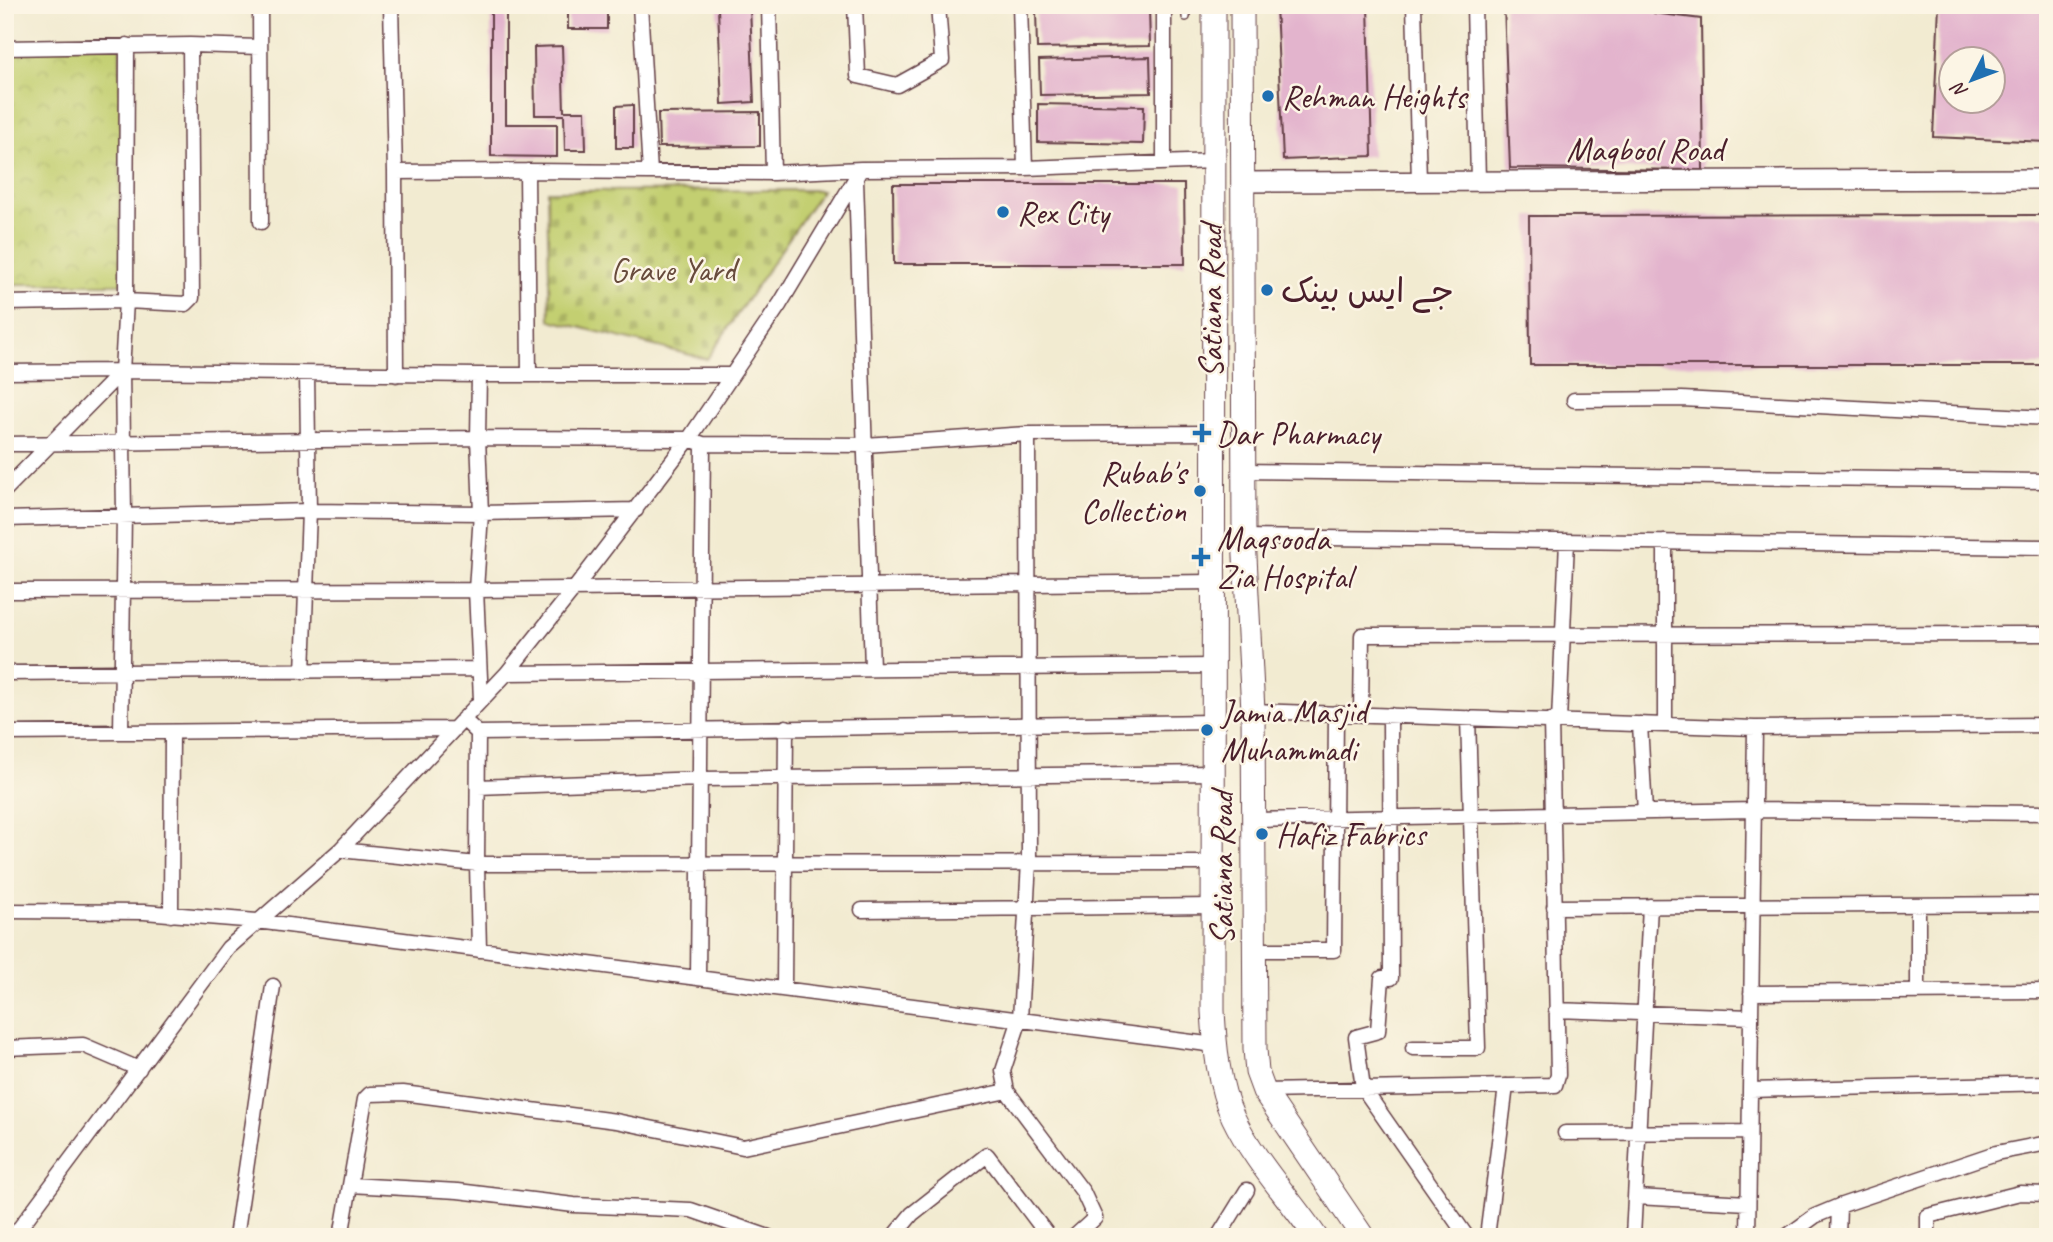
<svg xmlns="http://www.w3.org/2000/svg" width="2053" height="1242" font-family="Caveat,'Playpen Sans Arabic',sans-serif">
	<style>
		.cemetery { fill: url(#cemetery-stones); stroke: #86774e; stroke-width: 2 }
		.park { fill: url(#park-crowns); stroke: #86774e; stroke-width: 2 }
		.building { fill: #e3b4cd; fill-rule: evenodd }
		.lines { fill: none; stroke-linecap: round; stroke-linejoin: round }
		.lane-casing { stroke: #633e44; stroke-width: 10 }
		.street-casing { stroke: #633e44; stroke-width: 17 }
		.secondary-casing { stroke: #633e44; stroke-width: 22 }
		.primary-casing { stroke: #633e44; stroke-width: 25 }
		.lane { stroke: #fff; stroke-width: 7 }
		.street { stroke: #fff; stroke-width: 14 }
		.secondary { stroke: #fff; stroke-width: 19 }
		.primary { stroke: #fff; stroke-width: 23 }
		.poi-dot { fill: #1f6fb2; stroke: #fcf5e5; stroke-width: 2.5 }
		.labels { text-anchor: middle; stroke-width: 5; stroke-linejoin: round; paint-order: stroke }
		.poi-label { font-size: 33px; fill: #4a1f2b; stroke: #fcf5e5; text-anchor: start }
		.street-label { font-size: 33px; fill: #4a1f2b; stroke: #fcf5e5 }
		.park-label { font-size: 33px; fill: #684b3c; stroke: #fcf5e5 }
	</style>
	<defs>
		<pattern id="cemetery-stones" width="16" height="16" patternUnits="userSpaceOnUse" patternTransform="scale(1.75)"><rect width="16" height="16" fill="#c3cf71"/><path d="M2 7V4a2 2 0 0 1 4 0v3zM10 15v-3a2 2 0 0 1 4 0v3z" fill="#a9b162"/></pattern>
		<pattern id="park-crowns" width="20" height="18" patternUnits="userSpaceOnUse" patternTransform="scale(1.75)"><rect width="20" height="18" fill="#c3cf71"/><path d="M2 6a3 3 0 1 1 6 0M12 15a3 3 0 1 1 6 0" fill="none" stroke="#a9b162"/></pattern>
	</defs>
	<rect width="100%" height="100%" fill="#fcf5e5"/>
	<filter id="ink" filterUnits="userSpaceOnUse"><feTurbulence type="fractalNoise" baseFrequency=".0143" numOctaves="2"/><feDisplacementMap in="SourceGraphic" scale="14" xChannelSelector="R" yChannelSelector="G"/><feConvolveMatrix kernelMatrix="1 2 1 2 8 2 1 2 1" color-interpolation-filters="sRGB"/></filter>
	<filter id="wash" filterUnits="userSpaceOnUse"><feTurbulence type="fractalNoise" baseFrequency=".00686" numOctaves="4" result="noise"/><feDisplacementMap in="SourceGraphic" scale="28" xChannelSelector="R" yChannelSelector="G"/><feGaussianBlur stdDeviation="1.57" result="paint"/><feColorMatrix in="noise" values="0 0 0 0 0 0 0 0 0 0 0 0 0 0 0 0 0 1.4 0 .05"/><feComposite in="paint" operator="in"/></filter>
	<g filter="url(#wash)">
		<rect width="100%" height="100%" fill="#f2ebd1"/>
		<path class="cemetery" d="M822,190L707,359L550,320L547,191Z"/>
		<path class="park" d="M120,45L121,284H5V48Z"/>
		<g id="blocks">
			<path class="building" d="M491,5H506V124H557V157L491,156Z
				M568,5H607V29H568Z
				M1276,5H1368L1372,156L1283,160Z
				M1504,5H1653L1654,13L1701,19L1703,170L1510,168Z
				M1939,5H2048V142L1933,137ZM1952,60H1994V102H1952Z
				M750,7L754,102L722,104L718,8Z
				M1149,8L1150,46L1037,48L1036,10Z
				M562,46L564,111H585L586,150H565L564,115H535L534,47Z
				M1150,57L1151,93L1040,95L1039,60Z
				M1038,104L1144,106L1143,144L1038,142Z
				M633,105V148H616V106Z
				M760,112V146L659,147L658,113Z
				M893,184H1184L1185,264H894Z
				M2048,215V365H1530L1529,216Z"/>
		</g>
	</g>
	<g filter="url(#ink)">
		<use href="#blocks" fill-opacity="0" stroke="#633e44" stroke-width="2"/>
		<g class="lines">
			<g class="lane-casing">
				<path id="lane" d="M1186,17V5"/>
			</g>
			<g class="street-casing">
				<path id="street" d="M260,5L261,222
					M391,5L395,172L396,375
					M640,5L650,172
					M769,5L773,173
					M855,5L858,76L897,85L942,60L938,5
					M1020,5L1025,168
					M1164,5V163
					M1414,5L1419,181
					M1474,5L1478,181
					M5,48L190,45L260,47
					M395,172L527,171
					M856,180L872,668
					M5,303L126,301L186,304L192,298L190,45
					M5,372L122,371L479,375
					M529,375L527,171L773,173L861,169
					M1574,400L1682,399L2048,418
					M5,444L478,438L689,439L703,444L865,445L1028,434L1214,433
					M1242,471L2048,481
					M5,490L122,371
					M5,519L309,511L481,513L636,510
					M1242,537L2048,547
					M5,591L476,590L1214,582
					M303,672L309,511L307,374
					M5,673L478,669
					M507,673L1213,666
					M481,700L476,590L481,513L478,438L479,375H730
					M1253,711L1755,728L2048,725
					M1361,714L1362,635L2048,634
					M1390,715L1391,978H1382L1378,1031L1356,1037L1363,1088L1467,1237
					M463,719L478,733L477,864L479,950
					M1559,721L1567,541
					M1640,724L1645,812
					M1665,724V542
					M121,732L124,514L122,371L126,301L127,45
					M5,733L454,729
					M478,733L1214,722
					M478,787L700,779L1214,773
					M1255,820L1754,810L2048,813
					M340,850L477,864L1213,863
					M1554,907L2048,904
					M862,910L1213,906
					M5,911L144,912L257,921L1215,1045
					M171,915L172,733
					M1254,950H1334L1336,713
					M698,977L703,444
					M784,988L786,727
					M1918,992V905
					M1751,993L2048,991
					M1556,1010L1751,1017
					M5,1048L83,1045L139,1069
					M1413,1048H1478L1468,718
					M1750,1090L2048,1083
					M1007,1091L1083,1192L1095,1218L1074,1237
					M1264,1091L1555,1085L1558,1075L1551,720
					M1565,1133L1749,1132
					M350,1185L458,1191L574,1205L691,1210L769,1237
					M1636,1197L1748,1203
					M13,1237L228,948L340,850L507,673L575,588L689,439L780,304L861,169L1025,168L1214,161
					M236,1237L273,986
					M341,1237L365,1099L370,1094L403,1093L616,1121L743,1147L1007,1091L1003,1071L1020,1019L1029,862L1028,434
					M893,1237L912,1214L987,1155L1049,1237
					M1218,1237L1247,1190
					M1487,1237L1506,1086
					M1633,1237L1650,906
					M1748,1237L1755,728
					M1786,1237L1815,1216L1839,1206L1996,1153L2048,1143
					M1838,1237L1839,1206
					M1928,1237V1216L2020,1193L2048,1194"/>
			</g>
			<g class="secondary-casing">
				<path id="secondary" d="M1243,182L2048,179"/>
			</g>
			<g class="primary-casing">
				<path id="primary" d="M1214,5L1213,1011C1215,1046 1218,1085 1233,1117C1253,1159 1289,1198 1316,1237
					M1242,5L1244,537L1253,711L1255,1049L1257,1072L1264,1091L1363,1237"/>
			</g>
			<use href="#lane" class="lane"/>
			<use href="#street" class="street"/>
			<use href="#secondary" class="secondary"/>
			<use href="#primary" class="primary"/>
		</g>
	</g>
	<g class="poi-dot">
		<circle cx="1268" cy="96" r="7"/>
		<circle cx="1003" cy="212" r="7"/>
		<circle cx="1267" cy="290" r="7"/>
		<path d="M1198.5 422.5h7v7h7v7h-7v7h-7v-7h-7v-7h7z"/>
		<circle cx="1200" cy="491" r="7"/>
		<path d="M1197.5 546.5h7v7h7v7h-7v7h-7v-7h-7v-7h7z"/>
		<circle cx="1207" cy="730" r="7"/>
		<circle cx="1262" cy="834" r="7"/>
	</g>
	<g class="labels">
		<g class="poi-label">
			<text x="1282" y="108">Rehman Heights</text>
			<text x="1017" y="224">Rex City</text>
			<text x="1281" y="302">جے ایس بینک</text>
			<text x="1216" y="445">Dar Pharmacy</text>
			<text x="1186" y="484" text-anchor="end">Rubab's<tspan x="1186" dy="38">Collection</tspan></text>
			<text x="1217" y="550">Maqsooda<tspan x="1217" dy="38">Zia Hospital</tspan></text>
			<text x="1221" y="723">Jamia Masjid<tspan x="1221" dy="38">Muhammadi</tspan></text>
			<text x="1276" y="846">Hafiz Fabrics</text>
		</g>
		<g class="street-label">
			<text x="1645" y="161">Maqbool Road</text>
			<text transform="translate(1210 301) rotate(-90)" y="12">Satiana Road</text>
			<text transform="translate(1221 868) rotate(-90)" y="12">Satiana Road</text>
		</g>
		<g class="park-label">
			<text x="673" y="281">Grave Yard</text>
		</g>
	</g>
	<rect width="2053" height="1242" fill="none" stroke="#fcf5e5" stroke-width="28"/>
	<g transform="translate(1972 80) rotate(228)"><circle r="33" fill="#fcf5e5" stroke="#b59f9b" stroke-width="2"/>
	<path d="M0-5L12 26L0 18L-12 26Z" fill="#1f6fb2"/>
	<text y="-10" font-size="19" font-weight="bold" text-anchor="middle" fill="#4a1f2b">N</text>
	</g>
</svg>
